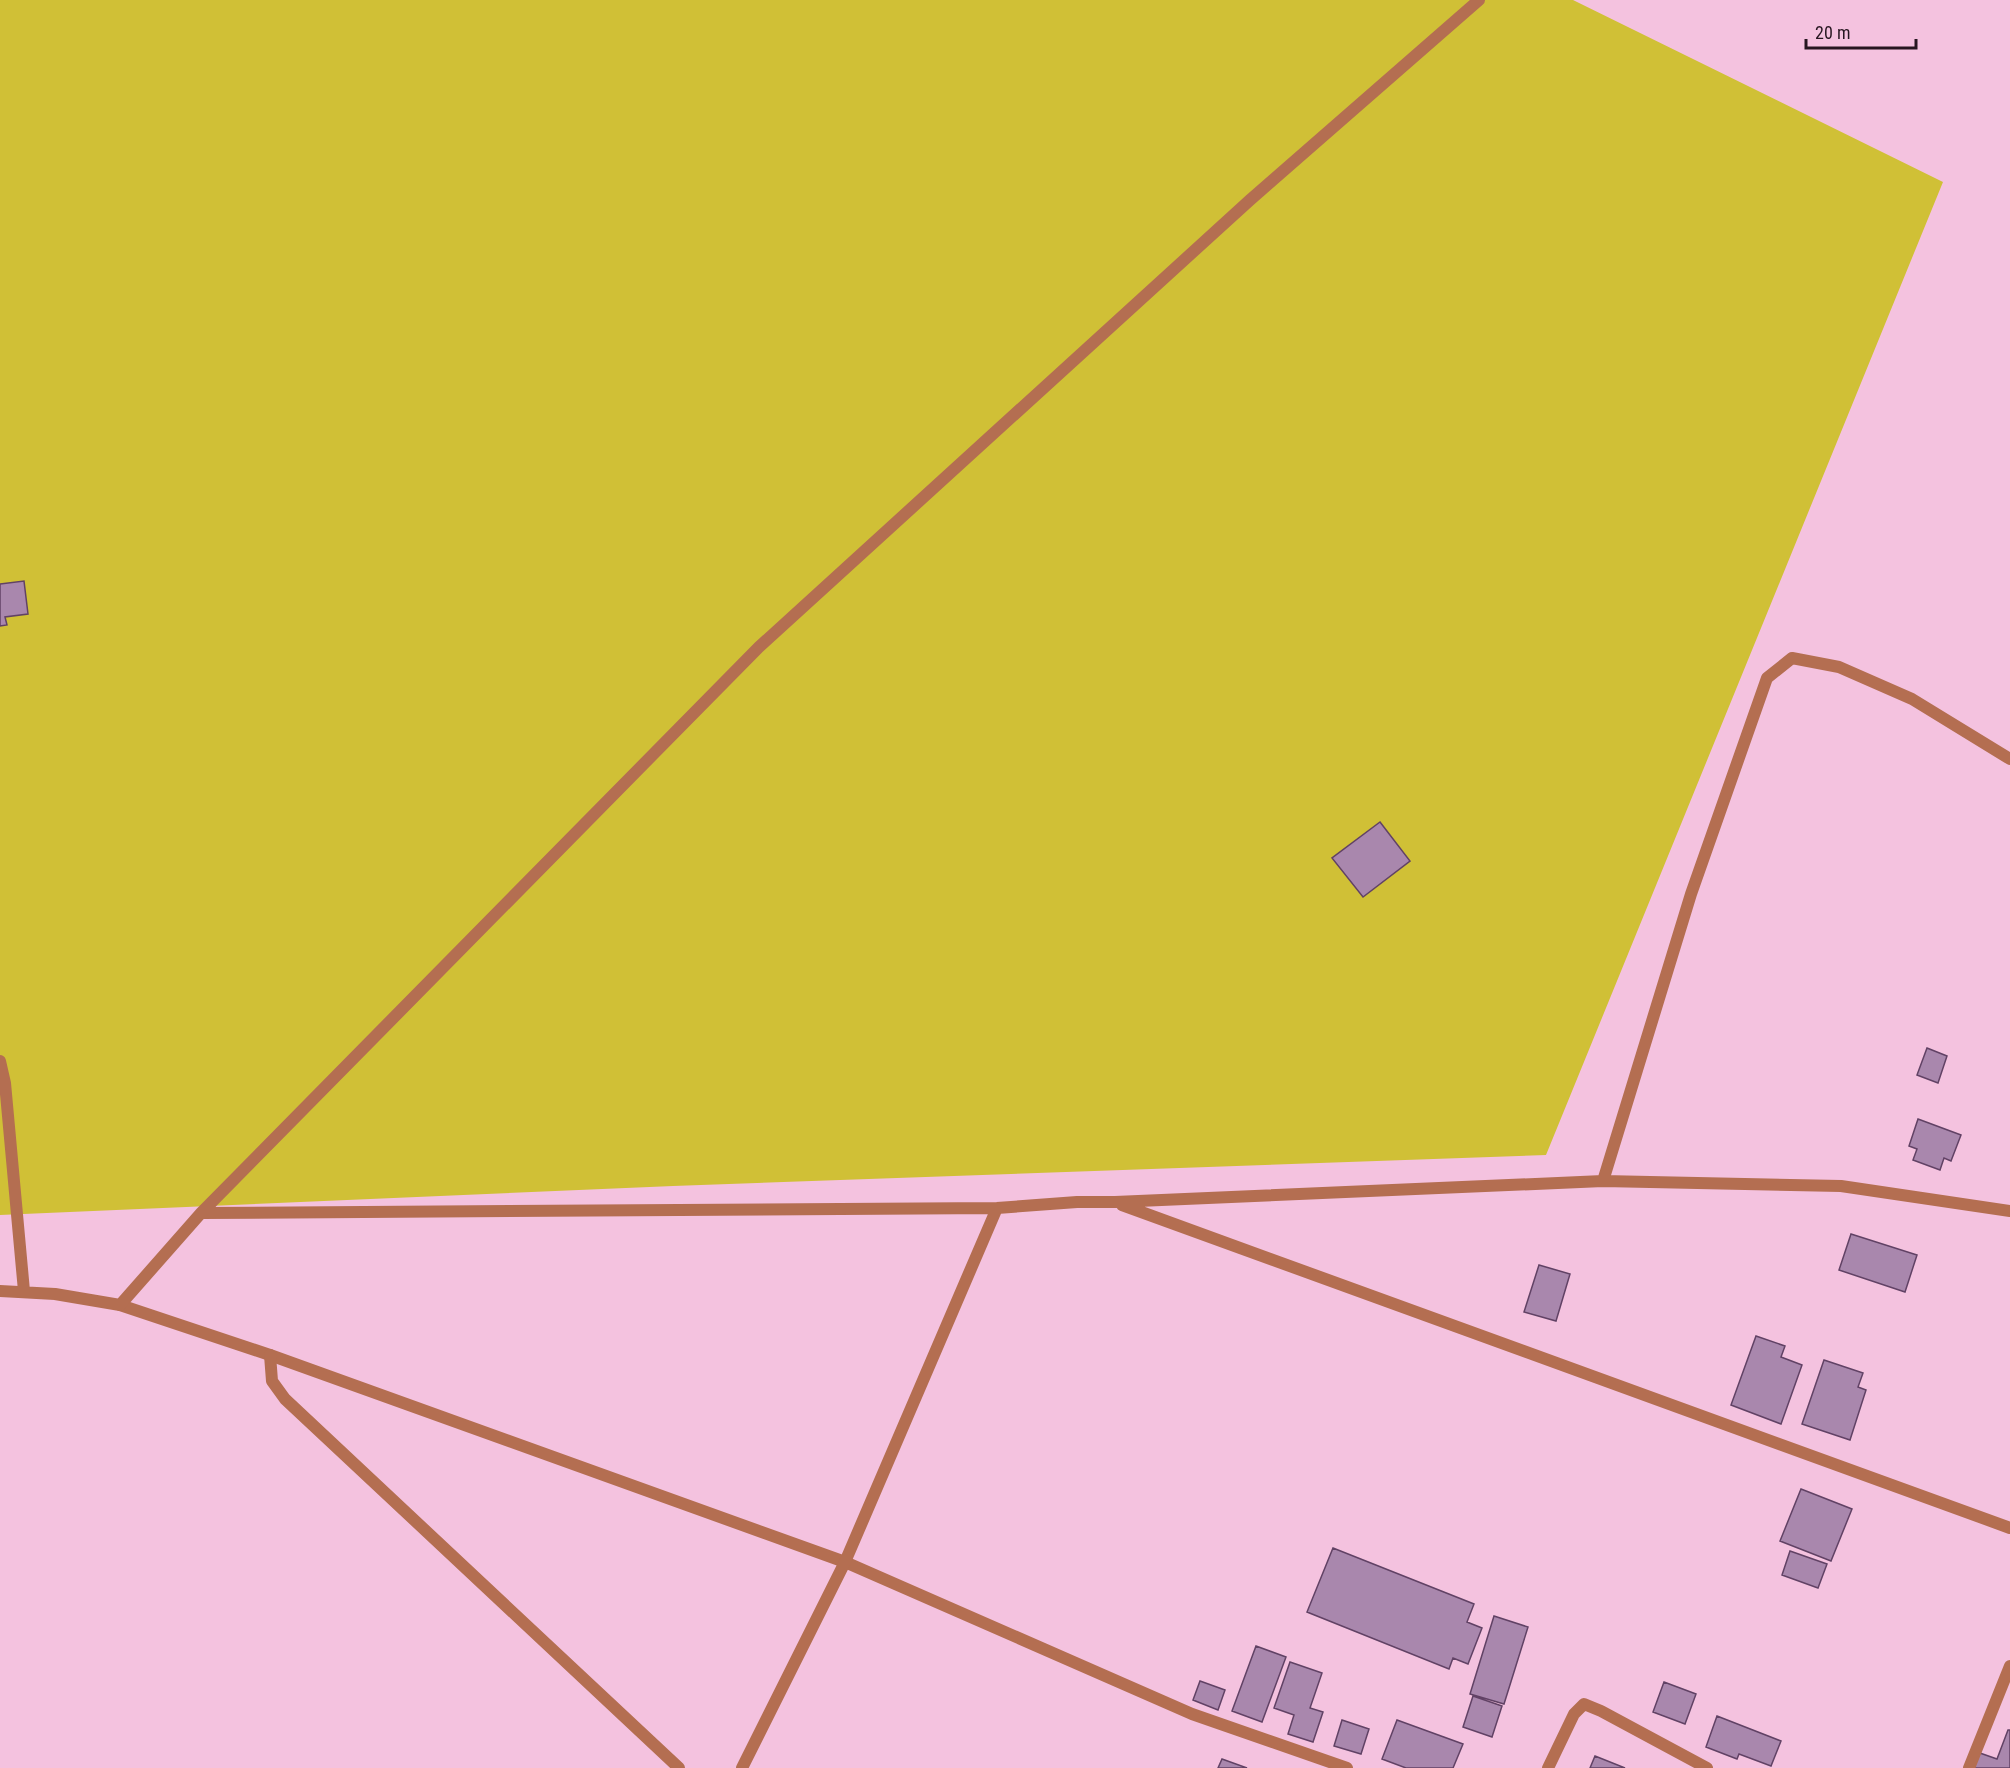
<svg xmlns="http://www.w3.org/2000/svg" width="2010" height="1768" font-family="'Roboto Condensed',sans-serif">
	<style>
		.green { fill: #d0c036 }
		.building { fill: #a987ad; stroke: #614265; stroke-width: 1.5 }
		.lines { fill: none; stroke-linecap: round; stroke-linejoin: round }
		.service { stroke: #b46e51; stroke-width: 12 }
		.minor { stroke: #b46e51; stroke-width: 12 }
	</style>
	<rect width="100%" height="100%" fill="#f4c2df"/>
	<path class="green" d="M0,0H1573L1943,182L1546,1155L673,1186L0,1215Z"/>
	<path class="building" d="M24,581L28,614L5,617L7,625L0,626V584Z
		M1380,822L1410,861L1363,897L1332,858Z
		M1927,1048L1947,1056L1938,1083L1917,1075Z
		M1918,1119L1961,1135L1951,1161L1944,1158L1940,1170L1913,1160L1917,1149L1909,1146Z
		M1851,1234L1917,1255L1905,1292L1839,1270Z
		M1539,1265L1570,1274L1556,1321L1524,1312Z
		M1756,1336L1785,1346L1781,1357L1802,1365L1781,1424L1731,1405Z
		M1824,1360L1863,1373L1858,1387L1866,1390L1850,1440L1802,1424Z
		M1801,1489L1852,1509L1831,1561L1780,1541Z
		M1333,1548L1474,1604L1467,1622L1482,1628L1468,1664L1453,1658L1449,1669L1307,1612Z
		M1790,1551L1827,1564L1818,1588L1782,1575Z
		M1494,1616L1528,1627L1504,1704L1470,1694Z
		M1256,1646L1286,1657L1262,1722L1232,1711Z
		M1290,1662L1322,1673L1310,1708L1323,1712L1313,1742L1288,1734L1294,1715L1274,1708Z
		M1200,1681L1225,1690L1218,1710L1193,1700Z
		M1664,1682L1696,1694L1685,1724L1653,1712Z
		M1473,1696L1502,1706L1492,1737L1463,1727Z
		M1717,1716L1781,1741L1771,1766L1739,1754L1737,1759L1706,1747Z
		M1342,1720L1369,1729L1361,1754L1334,1746Z
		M1397,1720L1463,1744L1453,1768H1406L1382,1759Z
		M2008,1730H2010V1768H1971L1977,1752L1997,1759Z
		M1595,1756L1625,1768H1590Z
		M1222,1759L1247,1768H1218Z"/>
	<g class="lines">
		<path class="service" d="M120,1305L270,1355L845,1562L1192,1714L1347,1768
			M1548,1768L1574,1714L1584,1704L1601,1711L1707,1768
			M1969,1768L2010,1666"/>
		<path class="minor" d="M0,1061L5,1083L24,1291
			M1603,1181L1691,894L1767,678L1792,658L1839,667L1912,699L2010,759
			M1122,1205L2010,1528
			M201,1213L997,1208L1077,1202H1115L1603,1181L1841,1186L2010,1211
			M0,1291L55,1294L120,1305L201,1213L759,647L1250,200L1479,0
			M270,1355L272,1381L285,1399L679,1768
			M742,1768L845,1562L997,1208"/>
	</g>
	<path d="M1806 39v9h110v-9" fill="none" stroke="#271621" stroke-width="3"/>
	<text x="1815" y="39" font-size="18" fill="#271621" stroke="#f4c2df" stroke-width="4.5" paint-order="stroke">20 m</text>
</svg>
